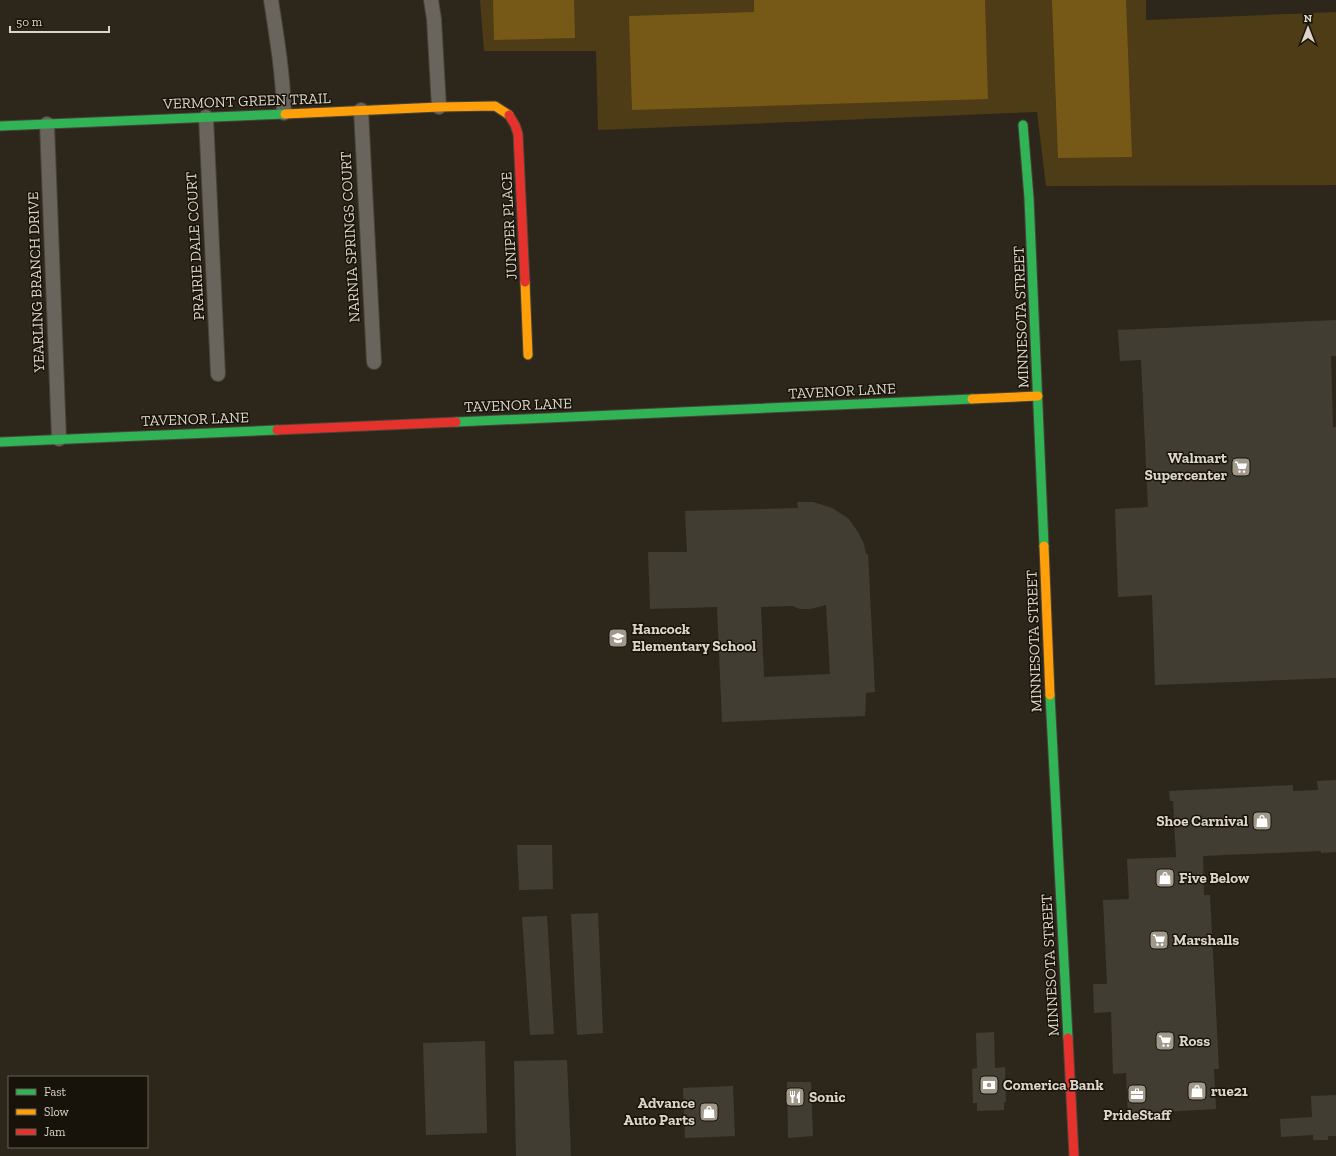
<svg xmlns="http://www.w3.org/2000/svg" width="1336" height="1156" font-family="'Zilla Slab',serif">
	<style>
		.green { fill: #4e3c16 }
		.water { fill: #765916 }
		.building { fill: #423d33; fill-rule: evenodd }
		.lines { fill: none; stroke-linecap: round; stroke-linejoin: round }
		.street-casing { stroke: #494339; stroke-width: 16 }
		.fast-casing { stroke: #494339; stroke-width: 11 }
		.slow-casing { stroke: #494339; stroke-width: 11 }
		.jam-casing { stroke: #494339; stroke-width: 11 }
		.street { stroke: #69655c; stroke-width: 14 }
		.fast { stroke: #30b455; stroke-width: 9 }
		.slow { stroke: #ff9f0a; stroke-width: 9 }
		.jam { stroke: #e5322d; stroke-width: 9 }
		.labels { text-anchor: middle; stroke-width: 3; stroke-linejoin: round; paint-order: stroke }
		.street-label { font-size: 15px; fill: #dcd5c8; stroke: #18130a }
		.poi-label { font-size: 15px; font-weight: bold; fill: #dcd5c8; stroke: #18130a; text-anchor: start }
	</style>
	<rect width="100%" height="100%" fill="#2d271b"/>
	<path class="green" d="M480,0H1146V20L1336,12V185L1046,186L1037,112L598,130L596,51H484Z"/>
	<path class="water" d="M493,0H574L575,38L494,40Z
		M754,0H985L988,99L632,110L629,16L754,12Z
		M1052,0H1126L1132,157L1058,158Z"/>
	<path class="building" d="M1336,320V356H1331L1333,427H1336V678L1155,685L1152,595L1118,597L1115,509L1148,507L1141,360L1120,361L1118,330Z
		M797,502H813L832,508L848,518L858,532L864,544L866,554H868L875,692L866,693L865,716L722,722L717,607L650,609L648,552H687L685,511L798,508ZM826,605L830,674L764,677L761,607L792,606L800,609H810Z
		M1336,780V852L1321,853V851L1203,856L1204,895H1210L1219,1069H1214L1216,1109L1128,1114L1126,1073L1113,1074L1111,1012L1094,1013L1093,984H1107L1103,900L1129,899L1127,859L1176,857L1173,801H1170L1169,791L1293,785V791L1318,790L1317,781Z
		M517,845H552L553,889L519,890Z
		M598,913L603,1033L577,1035L571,914Z
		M547,916L554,1034L530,1035L522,917Z
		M994,1032L995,1068L1005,1067L1006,1102H1004V1110L977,1111V1103H973L972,1069L977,1068L976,1033Z
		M485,1041L487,1133L426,1135L423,1043Z
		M567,1060L571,1156H516L514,1061Z
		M787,1082H811L813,1136L788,1138Z
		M733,1086L735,1136L685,1138L683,1088Z
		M1336,1095V1136H1328V1140H1313V1135L1281,1137L1280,1119L1312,1117L1311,1096Z"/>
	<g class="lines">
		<g class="street-casing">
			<path id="street" d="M271,0C277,38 283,75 284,113
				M431,0L434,19L439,107
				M361,110L374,362
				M206,117L218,374
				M47,124L59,439"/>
		</g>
		<g class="fast-casing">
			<path id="fast" d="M1023,125L1029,198L1044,546
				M0,126L285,114
				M456,422L972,399
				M0,442L277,430
				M1050,695L1068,1038"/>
		</g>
		<g class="slow-casing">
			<path id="slow" d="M285,114L439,107L495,106L509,115
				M525,282L528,355
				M972,399L1038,396
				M1044,546L1050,695"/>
		</g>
		<g class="jam-casing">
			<path id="jam" d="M509,115L515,125L518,134L525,282
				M277,430L456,422
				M1068,1038L1074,1156"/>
		</g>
		<use href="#street" class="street"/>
		<use href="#fast" class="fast"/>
		<use href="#slow" class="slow"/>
		<use href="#jam" class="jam"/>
	</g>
	<defs>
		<g id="supermarket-square" transform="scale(1)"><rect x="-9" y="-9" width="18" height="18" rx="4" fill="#9f988b" stroke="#18130a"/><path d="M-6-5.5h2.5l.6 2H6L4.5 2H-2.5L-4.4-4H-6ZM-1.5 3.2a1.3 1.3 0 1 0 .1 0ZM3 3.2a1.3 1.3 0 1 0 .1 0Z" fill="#fff"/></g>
		<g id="school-square" transform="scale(1)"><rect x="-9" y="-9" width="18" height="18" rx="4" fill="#9f988b" stroke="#18130a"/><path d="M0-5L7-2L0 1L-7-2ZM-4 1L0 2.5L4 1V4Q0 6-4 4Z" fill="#fff"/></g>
		<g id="shop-square" transform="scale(1)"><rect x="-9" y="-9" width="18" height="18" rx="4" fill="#9f988b" stroke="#18130a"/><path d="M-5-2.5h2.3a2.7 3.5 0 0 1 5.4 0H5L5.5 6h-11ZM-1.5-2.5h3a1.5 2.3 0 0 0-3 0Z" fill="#fff"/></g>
		<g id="bank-square" transform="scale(1)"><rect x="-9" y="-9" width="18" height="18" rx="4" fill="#9f988b" stroke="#18130a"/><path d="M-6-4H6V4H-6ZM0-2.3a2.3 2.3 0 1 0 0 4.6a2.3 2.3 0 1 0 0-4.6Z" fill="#fff"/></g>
		<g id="office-square" transform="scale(1)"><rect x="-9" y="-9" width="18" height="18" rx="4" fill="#9f988b" stroke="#18130a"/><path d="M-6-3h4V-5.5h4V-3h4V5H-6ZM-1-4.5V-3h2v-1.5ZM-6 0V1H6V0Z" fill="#fff"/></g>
		<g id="restaurant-square" transform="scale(1)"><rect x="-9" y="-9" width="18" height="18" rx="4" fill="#9f988b" stroke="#18130a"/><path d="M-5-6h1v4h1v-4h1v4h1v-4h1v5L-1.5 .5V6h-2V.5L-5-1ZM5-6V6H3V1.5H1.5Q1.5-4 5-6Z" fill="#fff"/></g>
	</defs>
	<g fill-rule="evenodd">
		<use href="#supermarket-square" x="1241" y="467"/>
		<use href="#school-square" x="618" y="638"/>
		<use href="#shop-square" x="1262" y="821"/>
		<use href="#shop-square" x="1165" y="878"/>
		<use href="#supermarket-square" x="1159" y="940"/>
		<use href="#supermarket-square" x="1165" y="1041"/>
		<use href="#bank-square" x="989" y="1085"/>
		<use href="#shop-square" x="1197" y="1091"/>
		<use href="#office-square" x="1137" y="1094"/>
		<use href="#restaurant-square" x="795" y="1097"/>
		<use href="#shop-square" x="709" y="1112"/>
	</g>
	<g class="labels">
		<g class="street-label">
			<text transform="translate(247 101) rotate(-2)" y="5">VERMONT GREEN TRAIL</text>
			<text transform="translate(509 226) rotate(-93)" y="5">JUNIPER PLACE</text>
			<text transform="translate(350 237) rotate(-93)" y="5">NARNIA SPRINGS COURT</text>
			<text transform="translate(195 246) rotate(-93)" y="5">PRAIRIE DALE COURT</text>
			<text transform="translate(36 282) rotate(-92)" y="5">YEARLING BRANCH DRIVE</text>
			<text transform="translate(1021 317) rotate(-92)" y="5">MINNESOTA STREET</text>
			<text transform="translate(842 391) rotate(-3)" y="5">TAVENOR LANE</text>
			<text transform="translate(518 405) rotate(-2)" y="5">TAVENOR LANE</text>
			<text transform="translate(195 419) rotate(-2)" y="5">TAVENOR LANE</text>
			<text transform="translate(1034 641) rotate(-92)" y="5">MINNESOTA STREET</text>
			<text transform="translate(1050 965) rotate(-93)" y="5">MINNESOTA STREET</text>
		</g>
		<g class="poi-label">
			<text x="1227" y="463" text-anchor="end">Walmart<tspan x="1227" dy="17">Supercenter</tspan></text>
			<text x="632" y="634">Hancock<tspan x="632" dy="17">Elementary School</tspan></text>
			<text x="1248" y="826" text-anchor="end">Shoe Carnival</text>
			<text x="1179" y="883">Five Below</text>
			<text x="1173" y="945">Marshalls</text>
			<text x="1179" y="1046">Ross</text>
			<text x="1003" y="1090">Comerica Bank</text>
			<text x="1211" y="1096">rue21</text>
			<text x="809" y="1102">Sonic</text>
			<text x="695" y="1108" text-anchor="end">Advance<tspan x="695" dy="17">Auto Parts</tspan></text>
			<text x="1137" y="1120" text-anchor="middle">PrideStaff</text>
		</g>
	</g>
	<rect x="8" y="1076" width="140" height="72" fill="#18130a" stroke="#666156"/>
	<rect x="16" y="1089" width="20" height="6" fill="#30b455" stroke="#666156"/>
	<text x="44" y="1096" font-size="12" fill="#dcd5c8">Fast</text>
	<rect x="16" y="1109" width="20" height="6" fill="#ff9f0a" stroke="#666156"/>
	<text x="44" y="1116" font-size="12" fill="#dcd5c8">Slow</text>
	<rect x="16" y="1129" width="20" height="6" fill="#e5322d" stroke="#666156"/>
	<text x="44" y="1136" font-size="12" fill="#dcd5c8">Jam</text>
	<g transform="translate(1308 28)" stroke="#18130a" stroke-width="3" paint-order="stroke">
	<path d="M0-3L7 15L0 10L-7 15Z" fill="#dcd5c8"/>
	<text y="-6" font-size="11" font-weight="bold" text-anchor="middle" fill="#dcd5c8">N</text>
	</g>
	<path d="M10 26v6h99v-6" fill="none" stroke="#dcd5c8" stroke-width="2"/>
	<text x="16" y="26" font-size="12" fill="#dcd5c8" stroke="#18130a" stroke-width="3" paint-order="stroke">50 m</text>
</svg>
